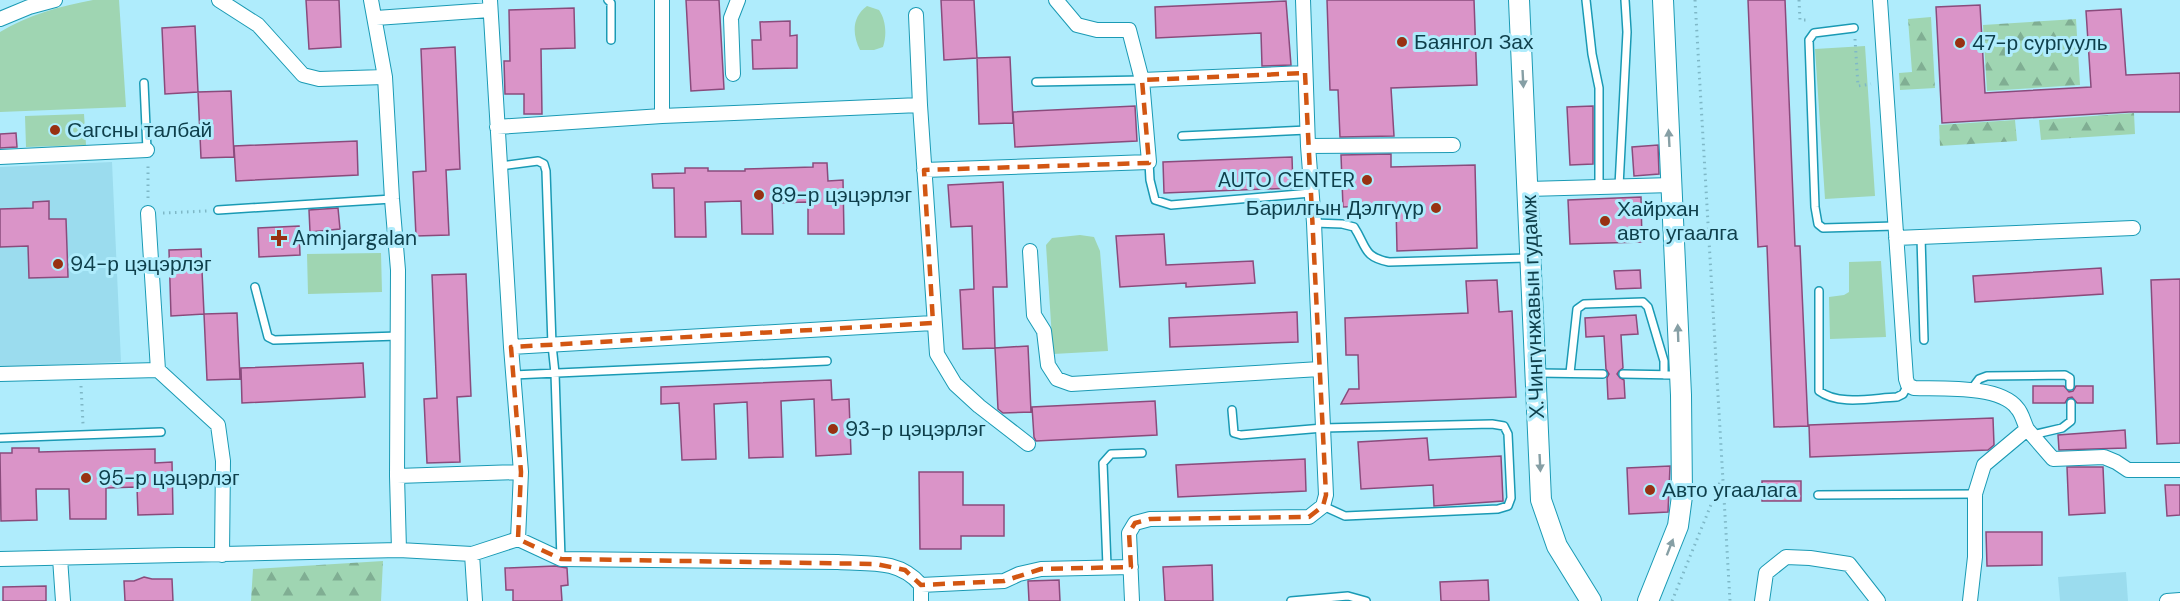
<svg xmlns="http://www.w3.org/2000/svg" width="2180" height="601" font-family="'DM Sans',sans-serif">
	<style>
		.built { fill: #9bdcee }
		.forest { fill: url(#forest-firs) }
		.park { fill: #9fd5b2 }
		.building { fill: #da94c8; stroke: #8a4b7c; stroke-width: 1.5 }
		.lines { fill: none; stroke-linecap: round; stroke-linejoin: round }
		.service-casing { stroke: #1a9ab4; stroke-width: 10 }
		.minor-casing { stroke: #1a9ab4; stroke-width: 16 }
		.secondary-casing { stroke: #1a9ab4; stroke-width: 22 }
		.path { stroke: #7fb8c7; stroke-width: 3; stroke-dasharray: 1.5 4.5; stroke-linecap: butt }
		.service { stroke: #fff; stroke-width: 7 }
		.minor { stroke: #fff; stroke-width: 14 }
		.secondary { stroke: #fff; stroke-width: 20 }
		.oneway { fill: #869fa5 }
		.marked { fill: none; stroke: #d25612; stroke-width: 4.5; stroke-dasharray: 12 8; stroke-linejoin: round }
		.poi-dot { fill: #983112; stroke: #afecfc; stroke-width: 2 }
		.labels { text-anchor: middle; stroke-width: 6; stroke-linejoin: round; paint-order: stroke }
		.poi-label { font-size: 21px; fill: #0e3f4b; stroke: #afecfc; text-anchor: start }
		.street-label { font-size: 21px; fill: #0e3f4b; stroke: #afecfc }
	</style>
	<defs>
		<pattern id="forest-firs" width="22" height="20" patternUnits="userSpaceOnUse" patternTransform="scale(1.5)"><rect width="22" height="20" fill="#9fd5b2"/><path d="M5 1l3.5 6h-7zM16 11l3.5 6h-7z" fill="#80ae93"/></pattern>
	</defs>
	<rect width="100%" height="100%" fill="#afecfc"/>
	<path class="built" d="M112,162L121,362L0,367V167Z
		M2126,572L2128,601H2060L2058,577Z"/>
	<path class="forest" d="M1931,17L1935,88L1900,90L1899,73L1912,72L1908,19Z
		M2076,19L2080,85L1987,91L1983,25Z
		M2134,113L2135,134L2041,140L2039,120Z
		M2015,120L2017,141L1940,146L1939,125Z
		M383,561L381,601H251L253,569Z"/>
	<path class="park" d="M93,0H119L126,107L0,112V32C28,15 60,6 93,0Z
		M867,6L879,10C886,20 887,35 883,47L874,50H860C852,34 852,17 867,6Z
		M1865,46L1875,196L1825,199L1815,49Z
		M84,114L86,145L26,147L25,116Z
		M1080,235L1094,237L1100,251L1108,351L1053,354L1046,245L1052,238Z
		M381,253L382,292L308,294L307,254Z
		M1881,261L1886,337L1830,339L1829,297L1844,295L1849,292V262Z"/>
	<path class="building" d="M306,0H339L341,47L309,49Z
		M686,0H719L724,89L691,91Z
		M941,0H974L977,58L944,60Z
		M1327,0H1474L1477,85L1391,88L1394,136L1340,137L1338,90H1330Z
		M1748,0H1785L1795,246H1800L1808,426L1774,427L1767,246L1758,247Z
		M1286,1L1291,65L1262,66L1261,33L1156,38L1155,7Z
		M1980,5L1985,93L2091,87L2086,11L2121,9L2126,75L2180,73V112H2129L1942,123L1936,7Z
		M574,8L575,48L541,49L542,114H524V94H505L504,61H510L509,10Z
		M790,21V36L797,35V68L753,69L752,40H761L760,22Z
		M195,26L198,92L165,94L162,28Z
		M455,47L460,169L446,170L449,235L416,236L413,172L426,171L421,49Z
		M1010,57L1013,123L979,124L977,58Z
		M231,91L234,157L201,158L198,92Z
		M1135,106L1137,141L1015,147L1013,112Z
		M1593,106V164L1570,165L1567,107Z
		M16,133L17,147L0,148V134Z
		M357,141L358,175L236,181L234,146Z
		M1658,145L1659,174L1634,176L1632,147Z
		M1391,154V167L1475,165L1477,248L1397,251L1396,205L1343,207L1341,155Z
		M1292,157L1293,188L1164,193L1163,162Z
		M813,163H827L828,181L843,180L844,234H808V202L772,203L773,234H742L741,201L705,202L706,237H675L674,188H653L652,174L685,173V168H708V171H745V169L813,167Z
		M1003,182L1007,287H993L995,348L963,349L960,290L974,289L972,226L951,227L948,185Z
		M1641,197L1642,242L1570,244L1568,200Z
		M49,201V219H66L68,277L29,278L28,246L0,247V209L33,208V202Z
		M338,208L340,229L310,232L309,210Z
		M299,226L300,255L259,257L258,228Z
		M1164,234L1166,265L1253,261L1255,283L1186,287V283L1120,287L1116,236Z
		M201,249L204,314L237,313L240,379L207,380L204,314L171,316L169,250Z
		M2101,268L2103,294L1975,302L1973,276Z
		M1640,270L1641,288L1616,289L1614,271Z
		M466,274L471,396L457,397L460,462L427,463L424,399L437,398L432,275Z
		M2180,279V443L2157,444L2151,280Z
		M1497,280L1499,312L1512,311L1516,397L1341,404L1349,389H1359L1358,355H1346L1345,318L1468,313L1466,281Z
		M1297,312L1298,342L1170,347L1169,318Z
		M1636,315L1638,334L1621,335L1623,368L1619,371L1617,374L1620,378L1624,380L1625,398L1608,399L1607,378L1609,374L1606,369L1604,336L1586,337L1585,318Z
		M1028,346L1031,412L1003,413L998,409L995,348Z
		M363,363L365,397L242,403L241,368Z
		M831,380L832,400L849,399L851,454L816,456L814,399L781,401L783,457L749,458L747,402L714,404L716,459L682,460L679,403L661,404V387Z
		M2033,386H2064L2069,392L2073,391L2076,386H2093V403H2077L2072,397L2068,398L2065,403H2033Z
		M1155,401L1157,435L1036,441L1034,437L1032,407Z
		M1993,418L1994,445L1988,450L1810,457L1809,425Z
		M2125,430L2126,448L2059,450L2058,435Z
		M1427,438L1429,460L1501,456L1503,501L1434,506L1433,485L1361,489L1358,442Z
		M12,448H39V452L155,449V463L172,462L173,514L138,515L137,487L106,488V519H70L69,489H36L37,520L1,521L0,453H12Z
		M1305,459L1306,491L1178,497L1176,465Z
		M1670,466L1668,512L1629,514L1627,468Z
		M2067,467H2103L2105,513L2069,515Z
		M919,472H963V505H1004V536H961V549H920Z
		M1762,481H1801V501H1762Z
		M2165,485H2180V515L2167,516Z
		M1986,532H2042V565L1987,566Z
		M1212,565L1213,601H1165L1163,567Z
		M555,566L567,568L568,585L561,586L562,601H513V590H506L505,568Z
		M144,577L152,579H172L173,601H125L124,581H134Z
		M1059,580L1060,601H1029L1028,581Z
		M1488,580L1489,601H1441L1440,582Z
		M46,586V601H3V587Z"/>
	<g class="lines">
		<g class="service-casing">
			<path id="service" d="M608,0L611,3V40
				M1586,0L1592,54L1599,88V187
				M1854,28L1814,33L1809,40L1815,207L1818,224L1823,228L1895,226
				M1036,82L1142,80
				M144,83L147,150
				M1182,136L1307,130
				M1149,162L1150,180L1155,200L1171,205L1311,193
				M500,166L538,161L544,164L546,171L552,345L555,373L561,559
				M1619,186L1627,32L1625,0
				M218,210L392,199
				M1314,223L1342,224L1354,227C1367,247 1363,257 1389,262L1530,258
				M1921,237L1924,340
				M255,287L268,337L274,340L398,336
				M1819,291V391C1839,406 1872,398 1897,397L1903,394L1908,385
				M1539,373L1603,374
				M1570,373L1577,309L1584,304L1643,302L1648,307L1664,361V375
				M1623,374L1678,375
				M513,375L827,361
				M1970,391L1979,379L1987,376L2065,375L2070,378V386
				M1232,410L1234,433L1241,435L1323,428L1492,424L1504,426L1508,434L1511,498L1508,506L1498,509L1345,516L1323,506
				M2032,435L2062,428L2071,421V403
				M0,438L161,432
				M1818,495L1975,494
				M1107,566L1103,463L1111,454L1142,453
				M1291,601L1348,596L1366,601"/>
		</g>
		<g class="minor-casing">
			<path id="minor" d="M219,0L258,25L303,75L319,79L385,77
				M371,0L385,77L392,199L398,270L397,476L399,550
				M490,0L511,347L521,472L518,539
				M662,0V116
				M1880,0L1906,379L1908,385L1914,388C1941,389 2000,385 2017,408C2022,413 2024,423 2027,429L1984,465L1975,494V557L1970,601
				M916,15L920,105L937,354L955,384L979,406L1028,444
				M376,18L490,10
				M0,19L29,7L55,0
				M733,74L731,18L738,0
				M1142,80L1305,73
				M497,127L662,116L920,105
				M1308,146L1453,145
				M0,157L147,150
				M924,170L1149,162L1142,80L1129,30H1097L1077,25L1056,0
				M1528,189L1672,185
				M148,213L158,370L218,425L223,461L222,555
				M1896,238L2133,228
				M1030,251L1034,315L1044,331L1048,365L1057,379L1071,384L1320,369
				M511,347L933,323
				M0,374L158,370
				M2027,429L2053,459L2104,457L2116,462L2128,470H2180
				M397,476L521,472
				M472,554L475,601
				M60,558L63,601
				M0,559L399,550L472,554L518,539L561,559L838,562C869,564 899,559 921,585L1004,581L1019,574L1041,569L1131,567
				M921,585V601
				M1132,601L1129,533L1135,523L1150,519L1309,517L1323,506L1326,495L1314,223L1308,146L1303,0
				M1762,601L1766,573L1786,557L1810,558L1849,564L1878,601
				M2167,601L2180,600"/>
		</g>
		<g class="secondary-casing">
			<path id="secondary" d="M1519,0L1541,500L1557,546L1591,601
				M1648,601L1678,526L1682,496L1681,395L1663,0"/>
		</g>
		<path class="path" d="M1695,0L1730,601
			M1799,0L1800,20H1810
			M1855,39L1858,86L1871,84
			M148,198V166
			M163,213L207,211
			M81,386L83,424
			M1672,601L1721,480"/>
		<use href="#service" class="service"/>
		<use href="#minor" class="minor"/>
		<use href="#secondary" class="secondary"/>
	</g>
	<defs><path id="oneway-solid" d="M-6-.8H1V-3.2L6.5 0L1 3.2V.8H-6Z" transform="scale(1.5)"/></defs>
	<g class="oneway">
		<use href="#oneway-solid" transform="translate(1523 79) rotate(87)"/>
		<use href="#oneway-solid" transform="translate(1669 138) rotate(-93)"/>
		<use href="#oneway-solid" transform="translate(1678 333) rotate(-92)"/>
		<use href="#oneway-solid" transform="translate(1540 463) rotate(87)"/>
		<use href="#oneway-solid" transform="translate(1670 547) rotate(-69)"/>
	</g>
	<path class="marked" d="M1305,73L1326,495L1323,506L1309,517L1150,519L1135,523L1129,533L1131,567L1041,569L1004,581L921,585L905,570L876,564L561,559L518,539L521,472L511,347L933,323L924,170L1149,163L1142,80Z"/>
	<g class="poi-dot">
		<circle cx="1402" cy="42" r="6"/>
		<circle cx="1960" cy="43" r="6"/>
		<circle cx="55" cy="130" r="6"/>
		<circle cx="1367" cy="180" r="6"/>
		<circle cx="759" cy="195" r="6"/>
		<circle cx="1436" cy="208" r="6"/>
		<circle cx="1605" cy="221" r="6"/>
		<path d="M276 229h6v6h6v6h-6v6h-6v-6h-6v-6h6z"/>
		<circle cx="58" cy="264" r="6"/>
		<circle cx="833" cy="429" r="6"/>
		<circle cx="86" cy="478" r="6"/>
		<circle cx="1650" cy="490" r="6"/>
	</g>
	<g class="labels">
		<g class="poi-label">
			<text x="1414" y="49">Баянгол Зах</text>
			<text x="1972" y="50">47-р сургууль</text>
			<text x="67" y="137">Сагсны талбай</text>
			<text x="1355" y="187" text-anchor="end">AUTO CENTER</text>
			<text x="771" y="202">89-р цэцэрлэг</text>
			<text x="1424" y="215" text-anchor="end">Барилгын Дэлгүүр</text>
			<text x="1617" y="216">Хайрхан<tspan x="1617" dy="24">авто угаалга</tspan></text>
			<text x="292" y="245">Aminjargalan</text>
			<text x="70" y="271">94-р цэцэрлэг</text>
			<text x="845" y="436">93-р цэцэрлэг</text>
			<text x="98" y="485">95-р цэцэрлэг</text>
			<text x="1662" y="497">Авто угаалага</text>
		</g>
		<g class="street-label">
			<text transform="translate(1533 307) rotate(-92)" y="7">Х.Чингүнжавын гудамж</text>
		</g>
	</g>
</svg>
